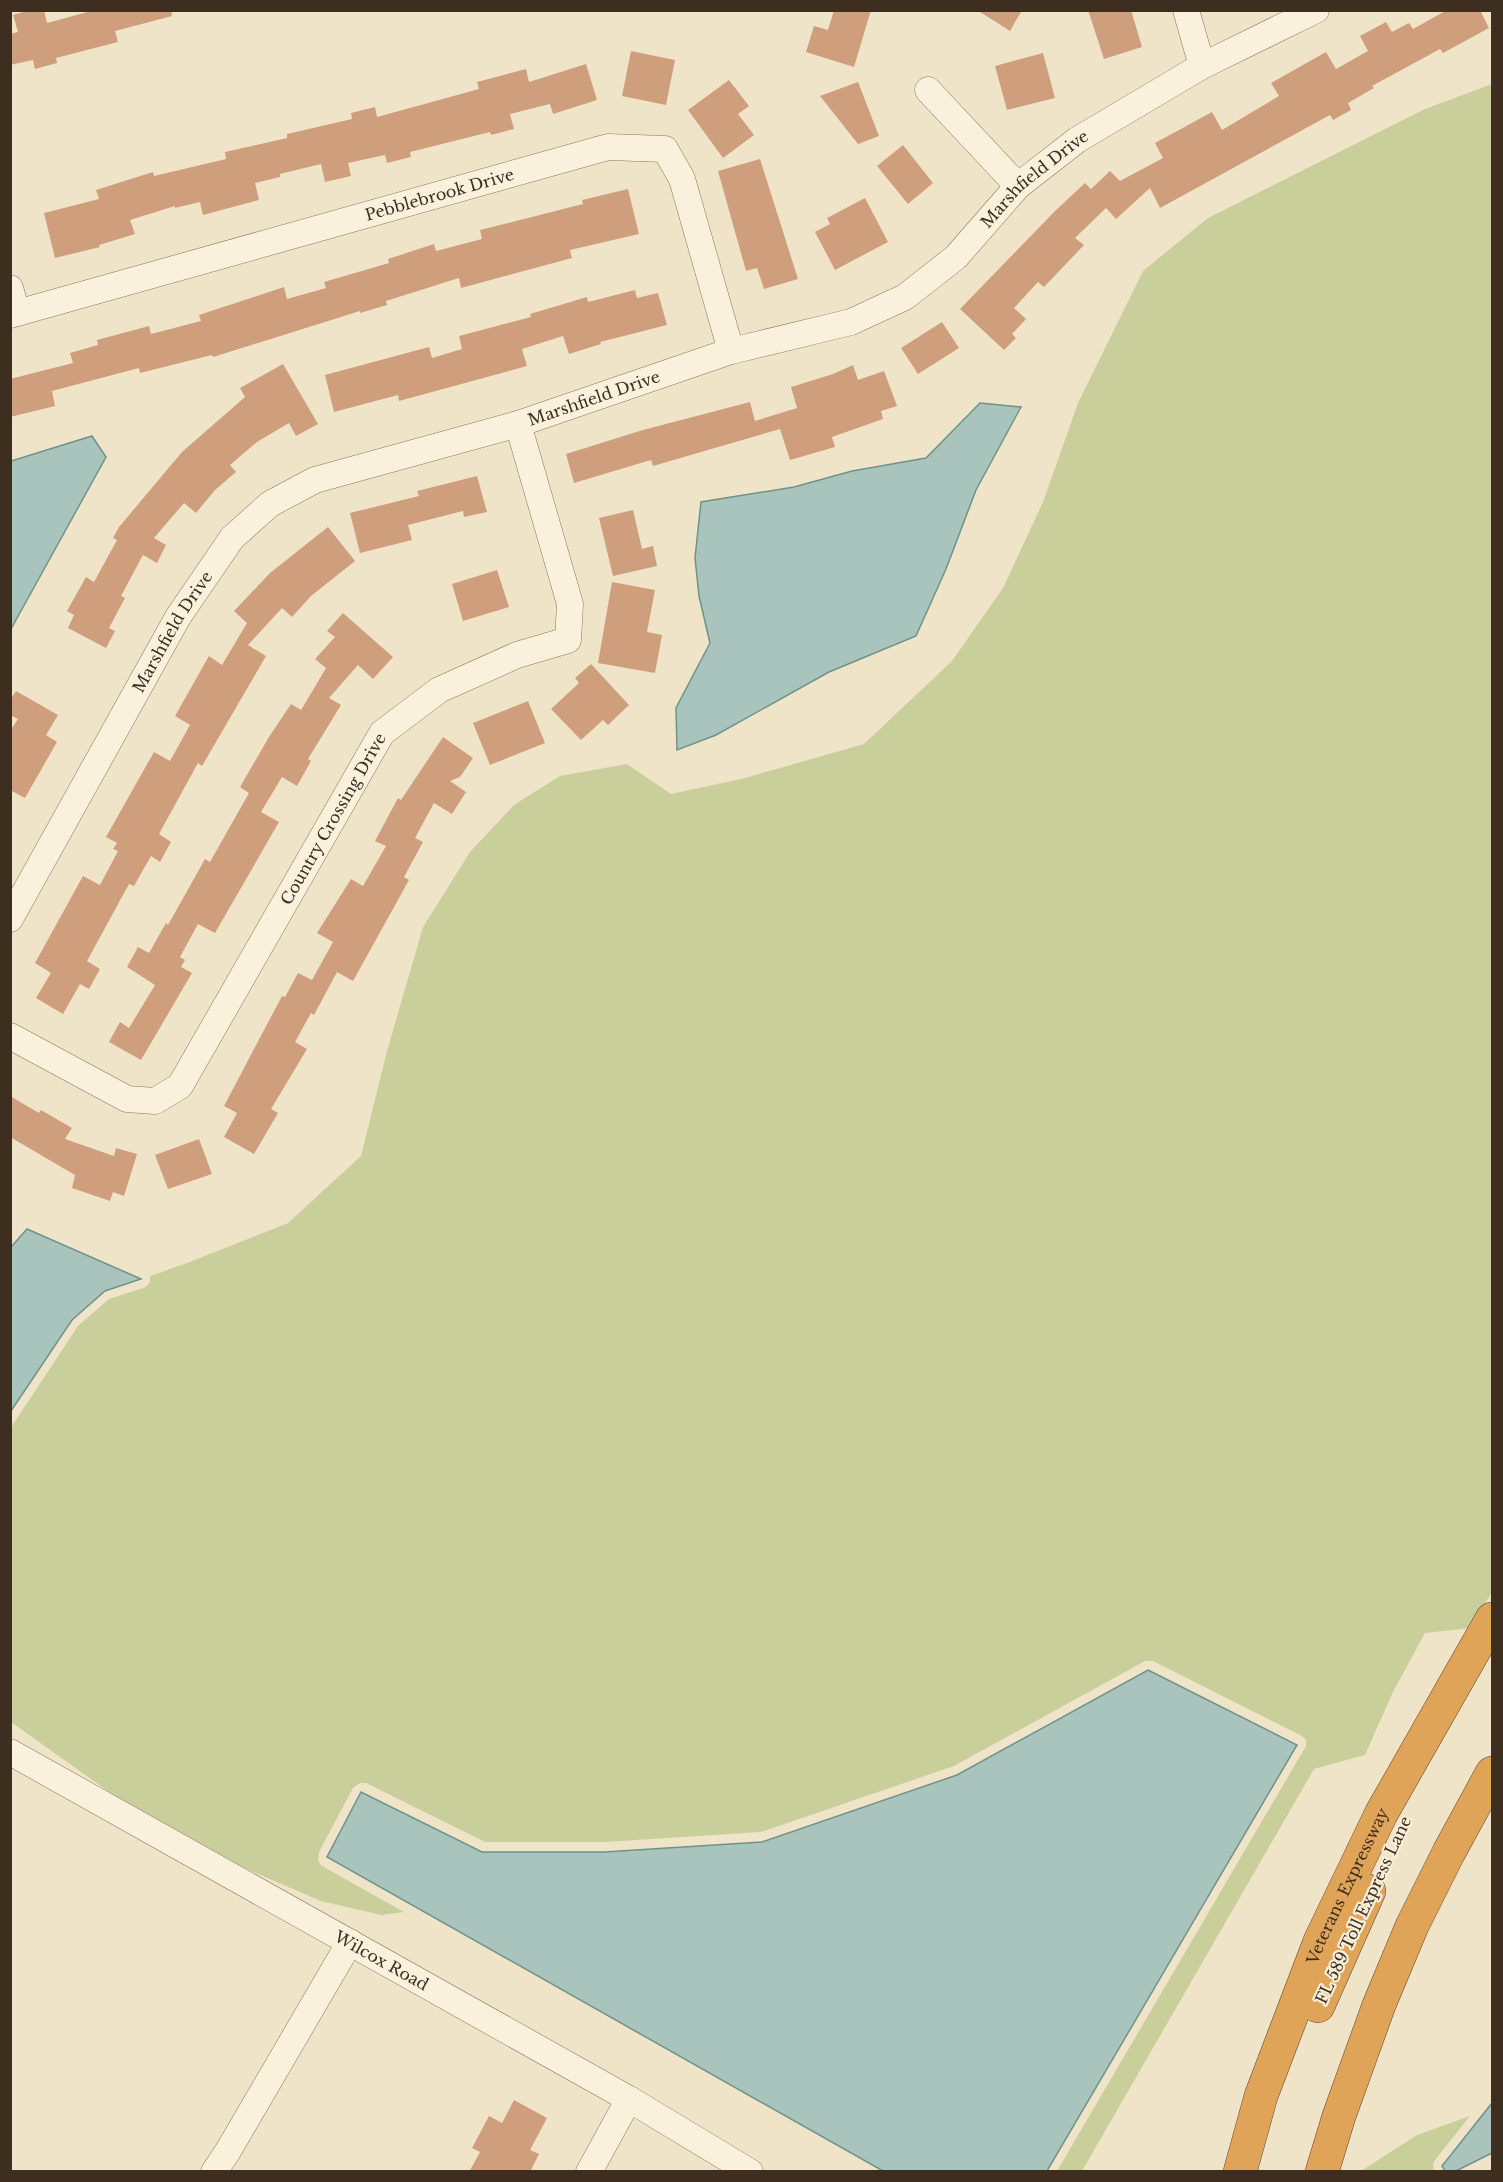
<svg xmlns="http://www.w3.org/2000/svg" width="1503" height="2182" font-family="'Libre Baskerville',serif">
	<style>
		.green { fill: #c9cf9b }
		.water { fill: #a9c4bc; stroke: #6f938a; stroke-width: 1.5 }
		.building { fill: #cf9f7d }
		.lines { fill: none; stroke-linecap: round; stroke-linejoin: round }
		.minor-casing { stroke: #8d765c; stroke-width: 27 }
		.highway-casing { stroke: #5b4430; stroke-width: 34 }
		.minor { stroke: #faf1dc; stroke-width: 26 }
		.highway { stroke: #e0a458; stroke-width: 33 }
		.labels { text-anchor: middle; stroke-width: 4.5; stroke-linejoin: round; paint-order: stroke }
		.street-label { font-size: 16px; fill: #3d2e20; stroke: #f7eed8 }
	</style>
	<rect width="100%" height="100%" fill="#f0e4c8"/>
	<path class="green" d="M1492,84V1592L1471,1628L1425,1633L1393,1692L1365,1755L1314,1769L1082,2171H1057L1306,1746V1740L1302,1736L1153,1661H1145L954,1766L761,1832L605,1842H485L366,1783H360L353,1788L319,1852L318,1861L322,1866L404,1912L381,1915L321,1901L230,1862L119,1799L11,1722L10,1429L78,1326L109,1299L146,1287L150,1282V1276L187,1263L288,1223L361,1156L387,1051L423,927L470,852L514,805L560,776L627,764L671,794L741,779L864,744L952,661L1003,588L1043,502L1078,403L1143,271L1208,218L1425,109Z
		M1470,2116L1435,2160L1433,2165L1434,2171H1361L1417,2135Z"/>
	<path class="water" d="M980,403L1021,407L976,490L946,569L916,636L829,672L716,735L677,750L676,708L710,643L699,596L695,558L701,502L794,487L852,471L926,458Z
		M92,436L106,457L11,629V461Z
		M27,1229L141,1279L105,1291L72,1320L11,1411V1247Z
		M1148,1670L1297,1745L1047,2171H883L327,1857L361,1792L482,1852H604L762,1842L957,1775Z
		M1492,2103V2153L1456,2171H1445L1442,2166Z"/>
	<path class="building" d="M30,10H44L47,23L95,10H171L172,16L115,31L118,42L56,58L57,63L35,69L33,60L10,65V34L18,32L13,15Z
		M834,10H871L854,67L806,52L814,26L828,30Z
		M977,10H1022L1010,31Z
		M1088,10H1131L1142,47L1104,59Z
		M1447,10H1480L1489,28L1443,53L1440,49L1372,86L1374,88L1348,103L1351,110L1333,120L1330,115L1160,208L1150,188L1116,219L1106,208L1075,238L1084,245L1044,287L1038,282L1014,308L1026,319L1012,334L1016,338L1004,350L960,309L1054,212L1085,183L1091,189L1110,171L1120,181L1163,158L1155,143L1212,112L1222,130L1279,96L1271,83L1326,52L1336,69L1368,51L1360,36L1386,22L1392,32L1409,23L1413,29Z
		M631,51L675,60L666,105L622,96Z
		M1043,53L1055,98L1007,110L995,66Z
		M586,64L597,100L553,114L550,104L510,114L514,129L491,135L490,132L410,152L411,157L387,163L385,155L348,163L351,176L325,182L321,164L280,174V177L255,183L259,200L203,215L200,202L175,208V206L130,220L135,234L99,245L100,247L55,258L44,213L99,199L96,190L153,172L154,176L226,159L225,152L287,138V134L352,119L351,113L375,107L377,117L479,89L477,82L526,69L529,82Z
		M729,80L749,106L738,114L754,135L723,158L688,110Z
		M858,82L879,136L858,144L820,96Z
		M903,145L933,183L908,204L877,166Z
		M760,159L798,279L764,289L757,268L746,271L718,171Z
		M628,189L639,234L570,250L572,258L461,288L459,278L386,301L387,305L360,313V311L213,357L212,355L140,373L139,368L52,391L55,406L10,417V379L73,363L70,353L98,345L97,340L149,326L151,334L201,321L199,315L284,287L287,299L326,288L324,282L389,263L388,259L434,244L436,251L482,239L480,230L583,204L582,200Z
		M865,198L888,242L835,270L815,232L830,224L827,218Z
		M635,290L637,298L658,293L667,325L600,342L601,344L569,354L563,336L522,349L527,366L399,401L398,395L334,412L325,375L429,347L432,358L462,349L459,336L531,317L530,314L587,297L588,302Z
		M942,322L959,348L918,374L901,348Z
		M283,364L318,424L296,436L289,423L257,442L230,465L236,472L215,490L196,513L184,503L154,538L166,545L157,563L143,555L121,596L125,598L109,628L115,631L106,648L68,628L74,615L67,611L86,577L94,582L117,540L113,538L119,527L182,452L245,397L240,388Z
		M853,365L858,380L884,371L897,406L881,411L883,419L832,437L835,447L790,460L780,429L653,466L651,460L574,483L566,454L643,430L750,402L755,421L797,408L791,387L833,374Z
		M477,476L487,512L464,517L463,511L408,525L412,540L360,553L350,513L419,496L417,491Z
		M633,510L642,549L653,546L657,566L613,576L599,518Z
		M328,527L355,561L311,596L292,617L282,608L248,645L266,656L202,766L198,763L159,834L171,842L160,862L151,856L134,886L129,884L87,961L100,969L89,989L80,984L63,1014L36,998L51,973L35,963L83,876L100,885L118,851L113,849L117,843L106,837L154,752L170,761L190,725L175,716L209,656L222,665L247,623L234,611L270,573Z
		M497,570L509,607L463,621L452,584Z
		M612,582L655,590L647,632L662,635L655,673L598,663Z
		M343,613L393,657L373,679L358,665L329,698L341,705L308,759L311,761L297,786L282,777L261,812L279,822L215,933L198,924L180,957L185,960L181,967L192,973L141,1060L109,1042L120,1022L129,1028L155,985L127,967L138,947L149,953L166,923L168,925L205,859L210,862L249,793L240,787L269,737L291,704L301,710L326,668L315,659L335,637L327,631Z
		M591,664L629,705L608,725L603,720L581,740L551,709L579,683L575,678Z
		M16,691L58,715L46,735L57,742L25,798L10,790V731L18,719L10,715V700Z
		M528,701L545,743L490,765L473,723Z
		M443,737L473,758L460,777L450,781L466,792L452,814L434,803L415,838L423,842L404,877L409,880L353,981L337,972L314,1015L311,1013L295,1042L307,1049L271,1109L278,1113L254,1154L224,1137L237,1113L224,1106L282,996L285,997L298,973L312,980L333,942L317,933L351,879L363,886L386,846L375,841L398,798L401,800Z
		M10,1096L39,1113L41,1110L72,1128L65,1139L114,1156L116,1148L137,1154L124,1196L113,1192L110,1201L72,1188L75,1175L10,1137Z
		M199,1139L212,1174L168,1189L155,1155Z
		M514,2100L547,2118L530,2150L539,2154L530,2172H469L480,2152L472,2148L489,2116L502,2123Z"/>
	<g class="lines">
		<g class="minor-casing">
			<g id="minor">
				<path d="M1186,10L1202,66"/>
				<path d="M928,90L1018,186"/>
				<path d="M10,288L17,313"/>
				<path id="s1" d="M10,315L608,147L665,149L682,179L731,351"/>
				<path id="s2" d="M10,919L178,617L232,538L270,504L315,480L518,424L731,351L851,322L905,297L956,257L1018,186L1077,140L1202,66L1316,10"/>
				<path id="s3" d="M10,1036L127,1099L155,1101L180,1086L382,733L439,690L517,655L568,640L570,604L518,424"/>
				<path id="s4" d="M10,1752L629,2099L750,2172"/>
				<path d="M214,2172L228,2151L350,1942"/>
				<path d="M589,2172L629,2099"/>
			</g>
		</g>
		<g class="highway-casing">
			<g id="highway">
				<path d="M1318,2006L1369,1891"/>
				<path id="s5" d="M1240,2172L1261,2096L1320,1941L1381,1814L1492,1619"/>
				<path d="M1322,2172L1339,2116L1379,2005L1412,1926L1449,1852L1492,1773"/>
			</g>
		</g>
		<use href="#minor" class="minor"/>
		<use href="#highway" class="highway"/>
	</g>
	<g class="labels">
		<g class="street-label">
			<text dy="6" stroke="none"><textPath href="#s2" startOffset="1338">Marshfield Drive</textPath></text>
			<text dy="6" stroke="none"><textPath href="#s1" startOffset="446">Pebblebrook Drive</textPath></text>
			<text dy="6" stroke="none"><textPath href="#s2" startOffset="834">Marshfield Drive</textPath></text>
			<text dy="6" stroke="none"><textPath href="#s2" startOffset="330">Marshfield Drive</textPath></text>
			<text dy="6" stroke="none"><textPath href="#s3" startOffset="498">Country Crossing Drive</textPath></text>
			<text dy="6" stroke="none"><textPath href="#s5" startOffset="306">Veterans Expressway</textPath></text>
			<text transform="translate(1363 1910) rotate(-65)" y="6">FL 589 Toll Express Lane</text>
			<text dy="6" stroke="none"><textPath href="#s4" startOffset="426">Wilcox Road</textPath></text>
		</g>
	</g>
	<rect width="1503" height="2182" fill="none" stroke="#3d2e20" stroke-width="24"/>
</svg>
